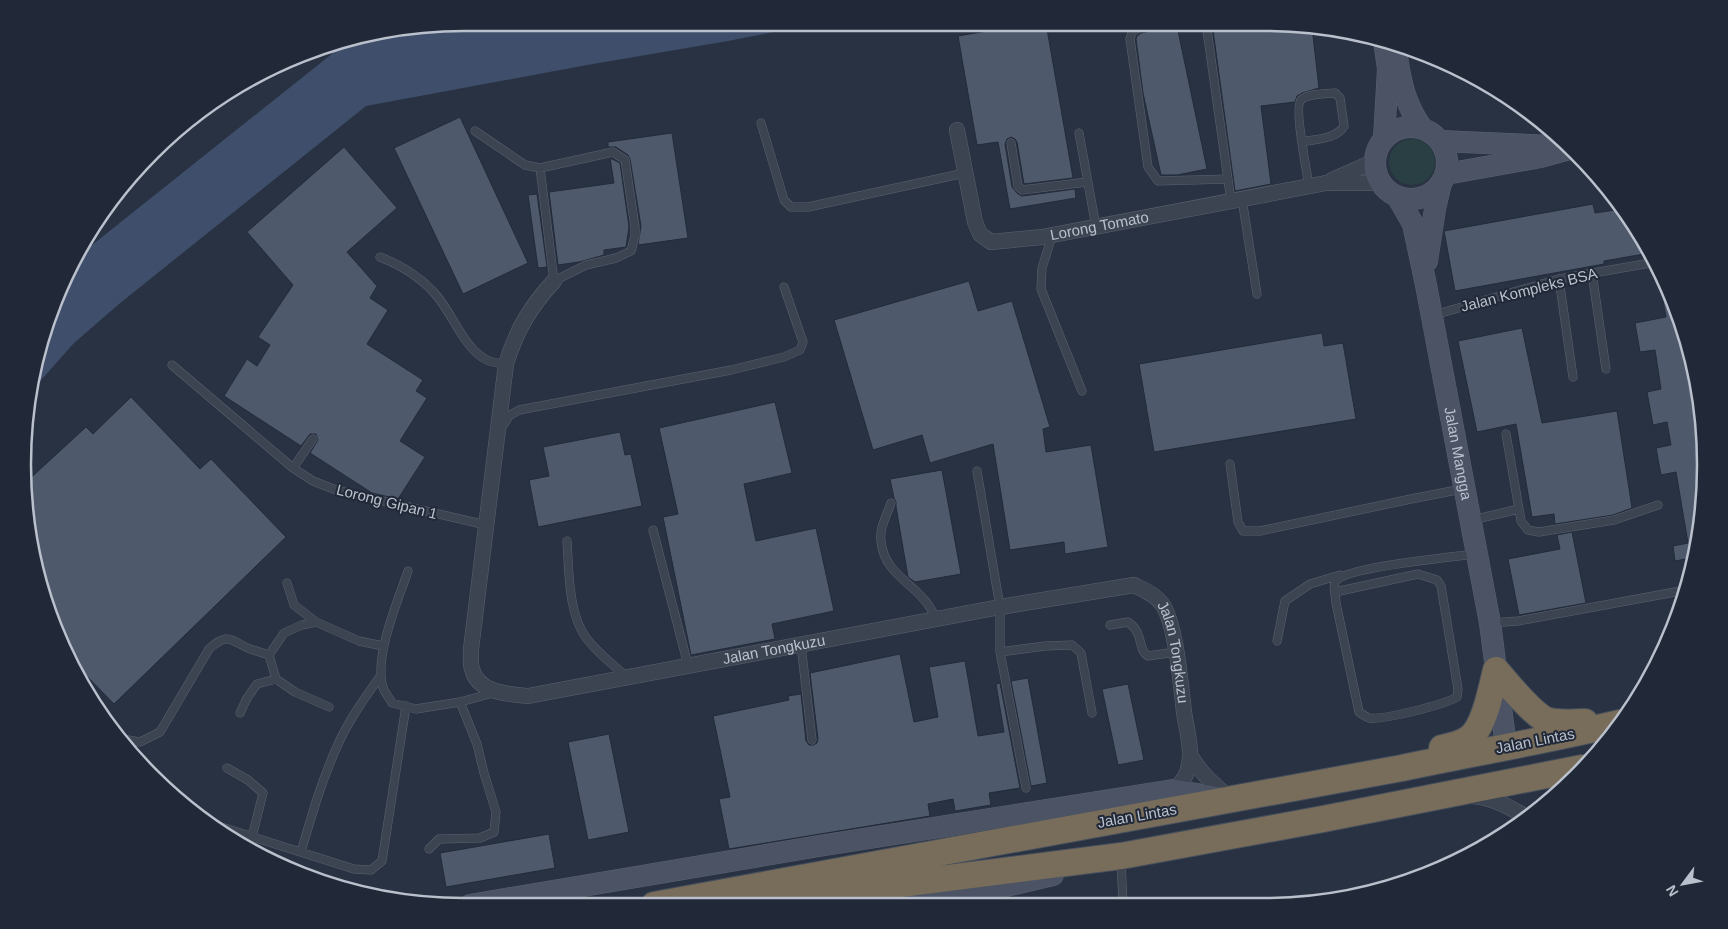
<svg xmlns="http://www.w3.org/2000/svg" width="1728" height="929" font-family="Arial,sans-serif">
	<style>
		.green { fill: #2a3f43 }
		.water { fill: #3f4f6b }
		.building { fill: #4e596b; stroke: #232b3a }
		.lines { fill: none; stroke-linecap: round; stroke-linejoin: round }
		.lane-casing { stroke: #5b626f; stroke-width: 9 }
		.street-casing { stroke: #5b626f; stroke-width: 16 }
		.secondary-casing { stroke: #5b626f; stroke-width: 22 }
		.highway-casing { stroke: #474f5d; stroke-width: 28 }
		.lane { stroke: #3c4452; stroke-width: 8 }
		.street { stroke: #3c4452; stroke-width: 15 }
		.secondary { stroke: #4b5365; stroke-width: 21 }
		.highway { stroke: #786d5a; stroke-width: 26 }
		.labels { text-anchor: middle; stroke-width: 4; stroke-linejoin: round; paint-order: stroke }
		.street-label { font-size: 15px; fill: #bac0cc; stroke: #212938 }
		.rim { fill: none; stroke: #bac0cc; stroke-width: 2.5 }
	</style>
	<rect width="100%" height="100%" fill="#283242"/>
	<path class="green" d="M1389 162a23 23 0 1 1 46 0a23 23 0 1 1-46 0Z"/>
	<path class="water" d="M465,23H819L728,41L587,65L366,106L119,304L74,343L34,388L37,350L82,253L343,45Z"/>
	<path class="building" d="M1034,23H1046L1073,178L1024,184L1017,142L1015,139L1011,137L1007,139L1005,144L1012,187L1018,194L1022,196L1075,189L1076,198L1010,209L998,142L977,145L958,36Z
		M1212,23H1292L1312,27L1319,88L1302,93L1297,96L1295,102L1261,106L1271,184L1235,191Z
		M1177,26L1207,169L1177,175H1161L1143,93L1136,39L1137,36L1141,33Z
		M460,117L528,263L463,294L394,148Z
		M672,133L688,238L638,245L641,226L630,159L628,155L616,147H608V142Z
		M344,147L397,208L347,252L377,286L370,298L388,310L367,344L423,380L416,391L427,398L400,441L425,457L398,499L372,493L310,453L318,440L316,434H310L301,446L224,396L247,359L257,366L270,345L258,337L293,285L247,232Z
		M610,158L620,163L629,227L626,247L604,250V255L579,262L558,265L549,192L614,183Z
		M537,194L547,267L538,268L528,195Z
		M1593,204L1595,213L1622,209L1650,253L1604,261V264L1455,291L1444,231Z
		M969,281L978,311L1012,301L1050,427L1043,429L1046,452L1091,445L1108,547L1065,554L1064,542L1010,550L993,444L930,463L922,435L873,450L834,320Z
		M1667,288L1690,350L1705,435L1702,522L1692,564L1691,558L1675,561L1673,546L1688,543L1676,472L1661,475L1656,448L1671,445L1667,422L1653,425L1647,392L1661,389L1655,350L1640,352L1635,323L1666,317L1661,290Z
		M1522,328L1542,423L1617,411L1632,508L1613,515L1555,524L1554,514L1532,517L1516,424L1477,432L1458,341Z
		M1322,333L1324,346L1343,343L1356,419L1154,452L1139,364Z
		M131,397L200,469L211,459L286,537L114,704L74,663L56,634L23,494L24,484L86,427L93,434Z
		M775,402L792,473L744,484L756,541L816,528L834,611L772,624L775,639L691,655L663,517L678,514L659,428Z
		M620,432L625,455L631,454L642,506L538,527L529,480L549,476L543,447Z
		M942,470L961,574L915,582L908,577L896,507V502L894,498L890,479Z
		M1572,532L1586,603L1519,615L1508,559L1560,549L1557,535Z
		M900,654L914,722L938,717L929,667L965,661L978,736L1004,732L996,684L1000,683L1020,788L989,793L991,805L955,811L953,799L928,804L930,816L729,849L719,799L730,797L713,716L789,700L788,696L801,694L806,741L809,745H813L817,743L818,739L810,673Z
		M1028,678L1047,783L1031,786L1011,681Z
		M1128,684L1144,760L1118,765L1102,689Z
		M609,734L629,832L588,840L568,742Z
		M549,834L555,868L446,887L440,853Z"/>
	<g class="lines">
		<g class="lane-casing">
			<path id="lane" d="M1165,23L1140,27L1132,32L1130,39L1148,167L1158,181L1228,179
				M1206,23L1231,201
				M761,123L784,200L791,207H808L965,173
				M1552,130L1555,146
				M475,131L525,165L540,168L613,152L625,160L635,227V236L631,251L616,258L586,265L554,281L540,168
				M1079,133L1096,227
				M1302,142C1315,139 1337,139 1344,126L1340,98L1335,93C1326,94 1308,93 1301,100C1294,107 1307,173 1309,186
				M1011,143L1018,186L1022,190L1087,182
				M1242,199L1257,294
				M1052,236L1042,268L1041,289L1082,391
				M380,257C403,266 421,277 437,296C453,315 465,350 487,360C492,363 500,363 506,364
				M1592,273L1606,369
				M1559,279L1573,377
				M1434,315L1559,279L1656,262
				M172,365L293,468L313,481L336,490L486,525
				M503,426L509,416L519,410L731,370L784,357L800,350L803,342L784,287
				M1230,464L1238,522L1243,531H1260L1411,499L1462,489
				M293,468L313,439
				M977,471L1000,607V652L1026,788
				M891,503C887,515 879,528 881,541C884,574 913,582 929,606C932,610 934,615 936,619
				M1519,509L1521,521L1528,530L1539,532L1614,520L1658,505
				M1472,520L1519,509L1506,434
				M653,530L688,665
				M567,541C569,570 568,615 587,639C599,654 613,665 627,677
				M408,571C398,601 372,660 384,690C386,694 390,699 392,703L416,709L460,702L493,693
				M287,583L294,605L316,622
				M1335,592L1418,574L1437,580L1441,586L1458,689L1457,697C1444,705 1383,720 1369,718C1366,717 1362,714 1359,712L1336,603C1336,597 1332,586 1336,581C1345,567 1453,557 1475,554
				M1491,623L1518,621L1686,590
				M1110,625L1128,622C1145,634 1137,650 1148,656L1176,652
				M1277,641L1285,601L1310,584L1340,575
				M801,645L812,740
				M1000,652L1045,646L1072,645L1081,653L1092,713
				M329,707L295,692L276,679L269,655L284,633L302,625L316,622L359,641L383,646
				M240,713L247,698L257,684L276,679
				M122,739L140,742L160,732L209,649C228,632 230,640 250,649C256,651 263,653 269,655
				M227,768L248,780L263,793L252,837
				M218,826L354,869L371,870L382,861L406,706
				M429,849L439,839L480,838L494,832L496,812L484,773L477,744L460,702
				M301,852C312,814 323,776 340,740C351,717 366,696 381,675
				M1121,861L1123,903
				M997,890L998,904"/>
		</g>
		<g class="street-casing">
			<g id="street">
				<path id="s1" d="M957,130L975,222L980,234L991,242L1042,237L1326,183H1381"/>
				<path d="M1332,180L1375,161"/>
				<path id="s2" d="M554,281C530,307 516,331 506,364L471,649C471,655 470,663 472,669C478,693 507,694 528,696L1000,607L1134,585C1144,590 1156,595 1162,604C1176,623 1181,687 1184,712C1186,726 1190,740 1190,754C1190,768 1185,782 1173,790"/>
				<path d="M1190,755C1200,773 1215,785 1230,799"/>
				<path d="M1470,796C1489,796 1510,807 1526,817"/>
			</g>
		</g>
		<g class="secondary-casing">
			<g id="secondary">
				<path d="M1397,57C1401,84 1406,106 1422,128"/>
				<circle cx="1411" cy="163" r="36"/>
				<path d="M1384,139L1388,69L1384,40"/>
				<path d="M1440,141L1552,146"/>
				<path d="M1446,174L1541,157L1570,149"/>
				<path id="s3" d="M1397,196L1413,224L1426,285L1490,623L1506,746"/>
				<path d="M1427,261L1435,209L1441,183"/>
				<path d="M917,904L997,888L1053,875"/>
				<path d="M470,905L819,846L1173,790L1220,798"/>
			</g>
		</g>
		<g class="highway-casing">
			<path id="highway" d="M1496,670C1506,682 1533,714 1546,720C1557,724 1573,722 1585,722
				M1442,748C1451,746 1461,744 1468,739C1485,728 1491,689 1496,670
				M654,905L1402,768C1474,753 1547,740 1620,723
				M761,905L822,894L1121,856L1323,819L1582,768"/>
		</g>
		<use href="#lane" class="lane"/>
		<use href="#street" class="street"/>
		<use href="#secondary" class="secondary"/>
		<use href="#highway" class="highway"/>
	</g>
	<g class="labels">
		<g class="street-label">
			<text dy="5" stroke="none"><textPath href="#s1" startOffset="230">Lorong Tomato</textPath></text>
			<text transform="translate(1529 290) rotate(-14)" y="5">Jalan Kompleks BSA</text>
			<text dy="5" stroke="none"><textPath href="#s3" startOffset="266">Jalan Mangga</textPath></text>
			<text transform="translate(387 502) rotate(14)" y="5">Lorong Gipan 1</text>
			<text dy="5" stroke="none"><textPath href="#s2" startOffset="721">Jalan Tongkuzu</textPath></text>
			<text dy="5" stroke="none"><textPath href="#s2" startOffset="1171">Jalan Tongkuzu</textPath></text>
			<text transform="translate(1535 741) rotate(-11)" y="5">Jalan Lintas</text>
			<text transform="translate(1137 816) rotate(-10)" y="5">Jalan Lintas</text>
		</g>
	</g>
	<path d="M0 0H1728V929H0ZM464 31H1264A433 433 0 0 1 1697 464V465A433 433 0 0 1 1264 898H464A433 433 0 0 1 31 465V464A433 433 0 0 1 464 31Z" fill="#212938" fill-rule="evenodd"/>
	<path class="rim" d="M464 31H1264A433 433 0 0 1 1697 464V465A433 433 0 0 1 1264 898H464A433 433 0 0 1 31 465V464A433 433 0 0 1 464 31Z"/>
	<g transform="translate(1683 884) rotate(238)" stroke="#212938" stroke-width="4" paint-order="stroke">
	<path d="M0-4L9 19L0 12L-9 19Z" fill="#bac0cc"/>
	<text y="-8" font-size="14" font-weight="bold" text-anchor="middle" fill="#bac0cc">N</text>
	</g>
</svg>
